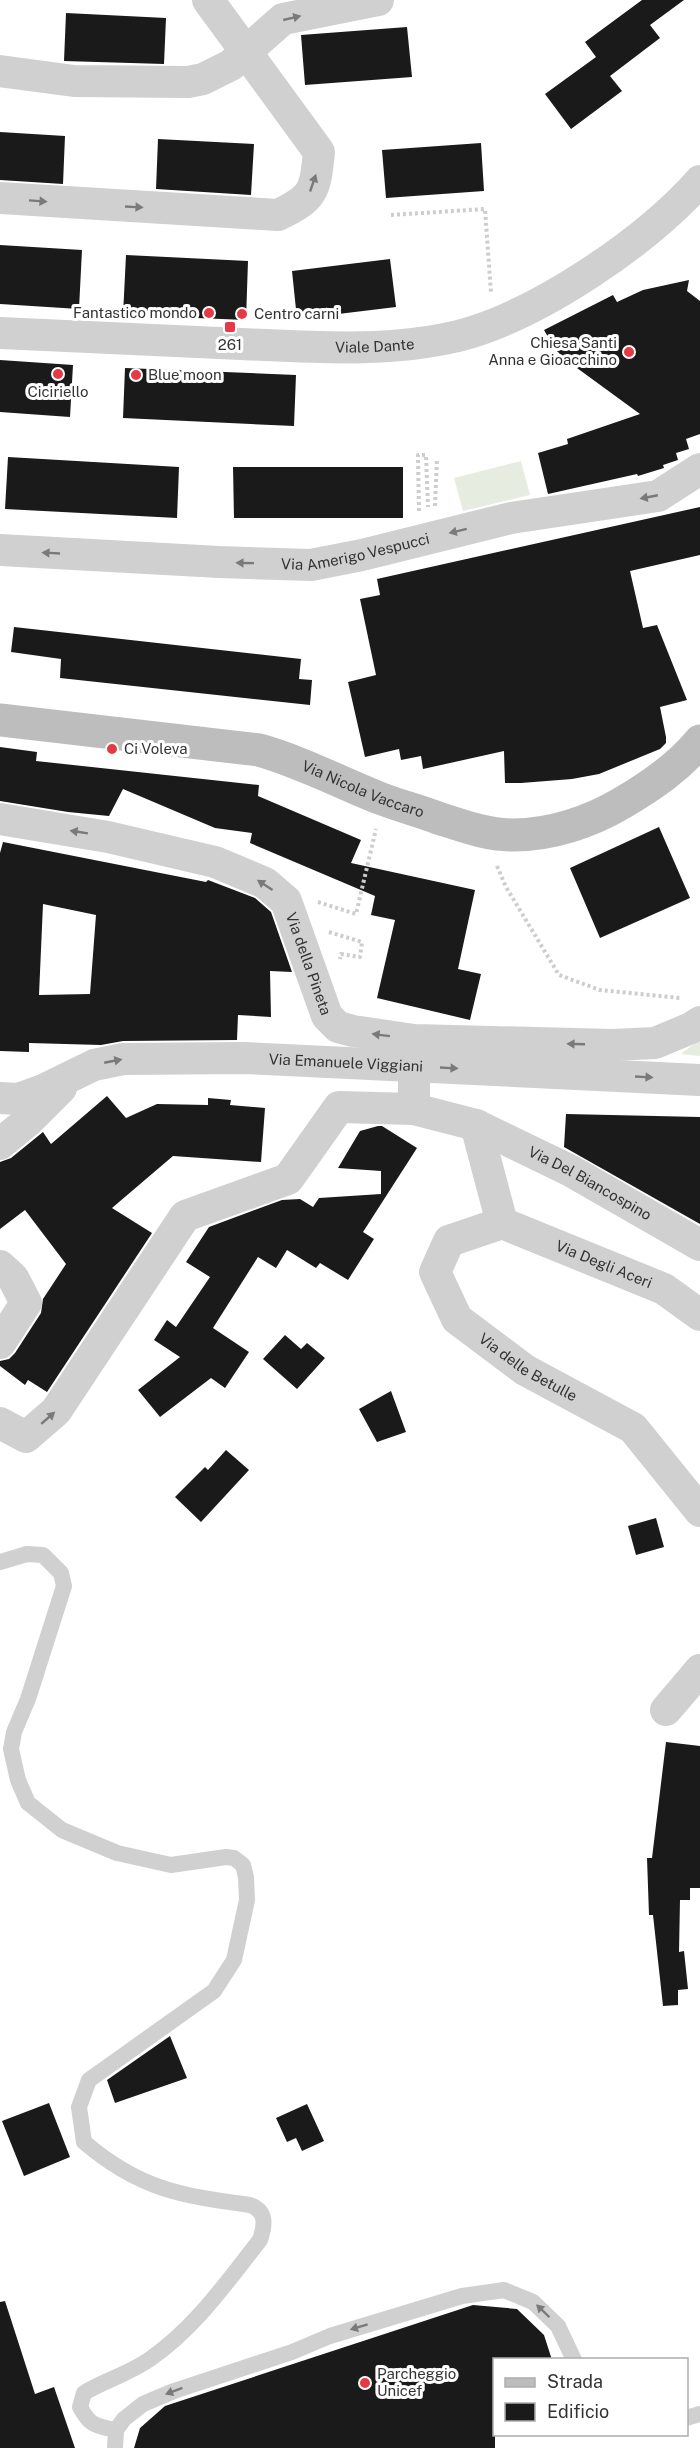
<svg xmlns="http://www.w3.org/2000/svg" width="700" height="2448" font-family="'Public Sans',sans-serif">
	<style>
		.green { fill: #e6ecdf }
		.building { fill: #1a1a1a; fill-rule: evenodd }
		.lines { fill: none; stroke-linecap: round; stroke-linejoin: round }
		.path { stroke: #cdcdcd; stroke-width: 4; stroke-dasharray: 3 3; stroke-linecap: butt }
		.lane { stroke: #d0d0d0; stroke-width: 16 }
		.street { stroke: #d0d0d0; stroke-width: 32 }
		.secondary { stroke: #bdbdbd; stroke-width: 33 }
		.oneway { fill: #7a7a7a }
		.poi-dot { fill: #e63946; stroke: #fff; stroke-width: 2 }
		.labels { text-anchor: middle; stroke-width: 6; stroke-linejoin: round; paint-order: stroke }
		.poi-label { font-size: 15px; fill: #333; stroke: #fff; text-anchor: start }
		.street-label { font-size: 15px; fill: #333; stroke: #fff }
	</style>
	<rect width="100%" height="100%" fill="#fff"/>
	<path class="green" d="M521,461L530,495L463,511L454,478Z
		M700,1039V1056L681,1054Z"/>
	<path class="building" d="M642,0H684L650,25L660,38L610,76L622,91L571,129L545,94L596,57L585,42Z
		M66,13L166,18L164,64L64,61Z
		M407,27L412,77L305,85L301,35Z
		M0,132L65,136L63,184L0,180Z
		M158,139L254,144L251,195L156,189Z
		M481,143L484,191L386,198L382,150Z
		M0,245L82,250L79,309L0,304Z
		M126,255L248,261L246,320L123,315Z
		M390,259L396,307L297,319L292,271Z
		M689,280L687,291L700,301V434L686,439L689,449L676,453L678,460L663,465L664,468L638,476L637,474L548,494L538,453L568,444L567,439L640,414L566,360L555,349L544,330L613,295L617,302L643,290Z
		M0,360L73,365L70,417L0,412Z
		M125,368L296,375L294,426L123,418Z
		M8,457L179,467L177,518L5,509Z
		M233,467H403V518H234Z
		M700,507V555L630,571L643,628L657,625L687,700L660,707L666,737V743L660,749L599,774L572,779L521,783H505L504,751L423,769L421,756L401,760L399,749L365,757L348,682L376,675L360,599L380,595L377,579Z
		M14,627L301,659L299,679L312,680L310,705L60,678L61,659L11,652Z
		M0,747L37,752L36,761L259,785L258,796L361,840L351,863L475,890L458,969L481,974L470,1020L377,998L395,920L371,915L375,896L250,843L252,833L215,828L123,789L109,816L68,812L0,801Z
		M659,827L690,898L600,938L570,868Z
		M3,842L206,882L208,880L255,898L271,912L292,972L270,971L271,1017L238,1015L237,1040L123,1041L101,1045L29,1043V1052L0,1051V853ZM43,904L96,915L90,994L39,995Z
		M107,1096L126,1118L157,1104L208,1105V1098L231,1100L230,1105L265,1108L261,1162L173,1156L112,1208L152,1233L47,1392L28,1380L25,1385L0,1366V1361L9,1359L15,1353L41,1313L43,1299L66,1264L25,1210L0,1229V1162L11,1158L43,1132L51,1144Z
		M566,1114L700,1117V1224L564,1147Z
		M378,1126H382L417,1148L363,1232L374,1239L348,1280L320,1263L316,1268L287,1250L276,1268L258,1257L213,1328L249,1352L225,1388L211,1378L160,1417L138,1390L180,1357L154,1340L167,1320L176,1327L210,1277L186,1262L209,1227L282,1200L300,1199L313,1207L319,1198L381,1194V1171L338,1168L360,1131Z
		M285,1335L301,1349L307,1343L325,1358L297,1389L263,1359Z
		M391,1391L406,1432L377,1442L359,1409Z
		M226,1450L249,1470L201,1522L175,1497L205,1467L208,1470Z
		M656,1518L664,1547L636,1555L628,1526Z
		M666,1742L700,1746V1888H690V1900H680L679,1952L684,1951L688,1989L678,1990V2005L663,2006L653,1915H649L647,1858H652Z
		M170,2036L187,2078L115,2103L107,2080Z
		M49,2103L70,2157L24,2176L2,2121Z
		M307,2104L324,2141L302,2151L296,2138L287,2142L276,2118Z
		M5,2301L35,2394L54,2387L75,2448H0V2302Z
		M473,2305L517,2309L544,2335L552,2360H495V2448H134L140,2428L165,2406Z"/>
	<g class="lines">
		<path class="path" d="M391,215L485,209L491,293
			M435,506L437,459
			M419,511L418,455H426L428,507
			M497,866L506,887L559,975L600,990L680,998
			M318,902L356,914L376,829
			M329,932L362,942L360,957L341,954L340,959"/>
		<path class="lane" d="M0,1562L27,1554L43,1555L61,1573L64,1586L28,1699L14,1732L11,1749L18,1780L28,1803L62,1830L117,1853L171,1865L226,1857L234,1858L243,1865L246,1877L247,1900L234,1960L214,1991L89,2080L79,2107L84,2142C139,2189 181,2196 250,2205C267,2211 265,2225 260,2240C226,2283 195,2328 150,2359C129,2374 105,2380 84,2393L80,2407C90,2426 96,2426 116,2430
			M686,2418L700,2414
			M115,2448L116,2430L124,2419L143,2404L174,2391L292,2352L330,2336L462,2296L504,2290L533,2302L558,2326L574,2360"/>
		<g class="street">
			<path d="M0,71L74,81L188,82L203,79L231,65L283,19L378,0"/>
			<path d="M0,198L278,215C314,198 315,191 319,152L208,0"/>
			<path id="s1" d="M0,333C80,337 160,341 241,344C313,347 387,353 458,336C537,316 646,242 700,181"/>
			<path id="s2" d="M0,550L219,562L311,565L362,555L511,518L658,496L700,469"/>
			<path id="s3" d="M0,819L108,837L215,862L265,883L286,901L327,1016L338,1027L353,1031L414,1040L613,1045L655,1043L691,1028L700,1022"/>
			<path id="s4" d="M0,1098L18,1099L43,1090L94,1065L123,1059L244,1058L700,1080"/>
			<path d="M414,1109L476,1125L502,1223"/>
			<path id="s5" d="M476,1125L571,1171L700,1245"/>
			<path d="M0,1144L28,1121L61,1088"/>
			<path id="s6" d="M502,1223L449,1241L435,1272L457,1319L525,1370L633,1428L700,1511"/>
			<path id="s7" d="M502,1223L664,1289L700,1315"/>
			<path d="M0,1266L13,1278L26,1303L0,1343"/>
			<path d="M0,1423L26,1437L56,1411L185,1216L288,1179L339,1107L414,1109V1045"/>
			<path d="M666,1710L700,1670"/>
		</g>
		<path class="secondary" id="s8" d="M0,720L259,750C302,762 341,783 382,799C400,806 420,811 438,818C463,826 487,835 513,835C551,835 590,822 622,803C651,786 679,767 700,741"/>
	</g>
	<defs><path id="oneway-solid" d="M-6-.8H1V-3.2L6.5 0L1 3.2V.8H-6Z" transform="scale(1.5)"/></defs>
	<g class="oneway">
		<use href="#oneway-solid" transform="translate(292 18) rotate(-13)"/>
		<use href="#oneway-solid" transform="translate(313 183) rotate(-71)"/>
		<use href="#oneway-solid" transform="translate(38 201) rotate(4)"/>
		<use href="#oneway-solid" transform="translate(134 207) rotate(3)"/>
		<use href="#oneway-solid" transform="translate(649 497) rotate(169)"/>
		<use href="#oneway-solid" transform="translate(458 531) rotate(166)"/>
		<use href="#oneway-solid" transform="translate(51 553) rotate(-177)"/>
		<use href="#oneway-solid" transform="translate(245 563) rotate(-179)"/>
		<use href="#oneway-solid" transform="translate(79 832) rotate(-171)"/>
		<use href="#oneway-solid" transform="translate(265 885) rotate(-147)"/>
		<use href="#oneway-solid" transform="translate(381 1035) rotate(-173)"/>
		<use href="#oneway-solid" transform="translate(576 1044) rotate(-178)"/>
		<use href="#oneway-solid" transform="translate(113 1061) rotate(-11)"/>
		<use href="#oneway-solid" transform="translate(449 1068) rotate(3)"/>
		<use href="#oneway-solid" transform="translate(644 1077) rotate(3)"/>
		<use href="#oneway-solid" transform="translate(48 1418) rotate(-41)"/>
		<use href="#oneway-solid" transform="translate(543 2311) rotate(-136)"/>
		<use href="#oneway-solid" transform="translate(359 2327) rotate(163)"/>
		<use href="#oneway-solid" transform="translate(174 2391) rotate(159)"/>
	</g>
	<g class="poi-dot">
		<circle cx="209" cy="313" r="6"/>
		<circle cx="242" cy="314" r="6"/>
		<rect x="224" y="321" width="12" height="12" rx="3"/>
		<circle cx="629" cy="352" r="6"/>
		<circle cx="58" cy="374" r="6"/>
		<circle cx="136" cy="375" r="6"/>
		<circle cx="112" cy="749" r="6"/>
		<circle cx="365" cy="2383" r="6"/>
	</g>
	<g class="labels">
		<g class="poi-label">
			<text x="197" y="318" text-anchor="end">Fantastico mondo</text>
			<text x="254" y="319">Centro carni</text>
			<text x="617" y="348" text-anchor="end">Chiesa Santi<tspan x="617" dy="17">Anna e Gioacchino</tspan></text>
			<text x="230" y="350" text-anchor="middle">261</text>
			<text x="148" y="380">Blue moon</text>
			<text x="58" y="397" text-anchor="middle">Ciciriello</text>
			<text x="124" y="754">Ci Voleva</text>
			<text x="377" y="2379">Parcheggio<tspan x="377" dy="17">Unicef</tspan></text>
		</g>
		<g class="street-label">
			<text dy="5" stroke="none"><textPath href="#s1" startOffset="375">Viale Dante</textPath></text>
			<text dy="5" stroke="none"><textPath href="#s2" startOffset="357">Via Amerigo Vespucci</textPath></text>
			<text dy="5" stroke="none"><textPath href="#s8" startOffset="372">Via Nicola Vaccaro</textPath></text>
			<text dy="5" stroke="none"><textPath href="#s3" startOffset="368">Via della Pineta</textPath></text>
			<text dy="5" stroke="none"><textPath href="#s4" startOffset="354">Via Emanuele Viggiani</textPath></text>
			<text dy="5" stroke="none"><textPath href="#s5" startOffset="128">Via Del Biancospino</textPath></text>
			<text dy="5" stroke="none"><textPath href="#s7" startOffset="110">Via Degli Aceri</textPath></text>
			<text dy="5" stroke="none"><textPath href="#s6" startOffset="228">Via delle Betulle</textPath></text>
		</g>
	</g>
	<rect x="493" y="2358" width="195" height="78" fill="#ffffff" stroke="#adadad" stroke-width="1.5"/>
	<rect x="505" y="2378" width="30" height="9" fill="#bdbdbd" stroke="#adadad" stroke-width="1.5"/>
	<text x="547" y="2388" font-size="18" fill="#333333">Strada</text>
	<rect x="505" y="2403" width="30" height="18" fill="#1a1a1a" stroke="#adadad" stroke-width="1.5"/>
	<text x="547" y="2418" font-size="18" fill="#333333">Edificio</text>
</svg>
